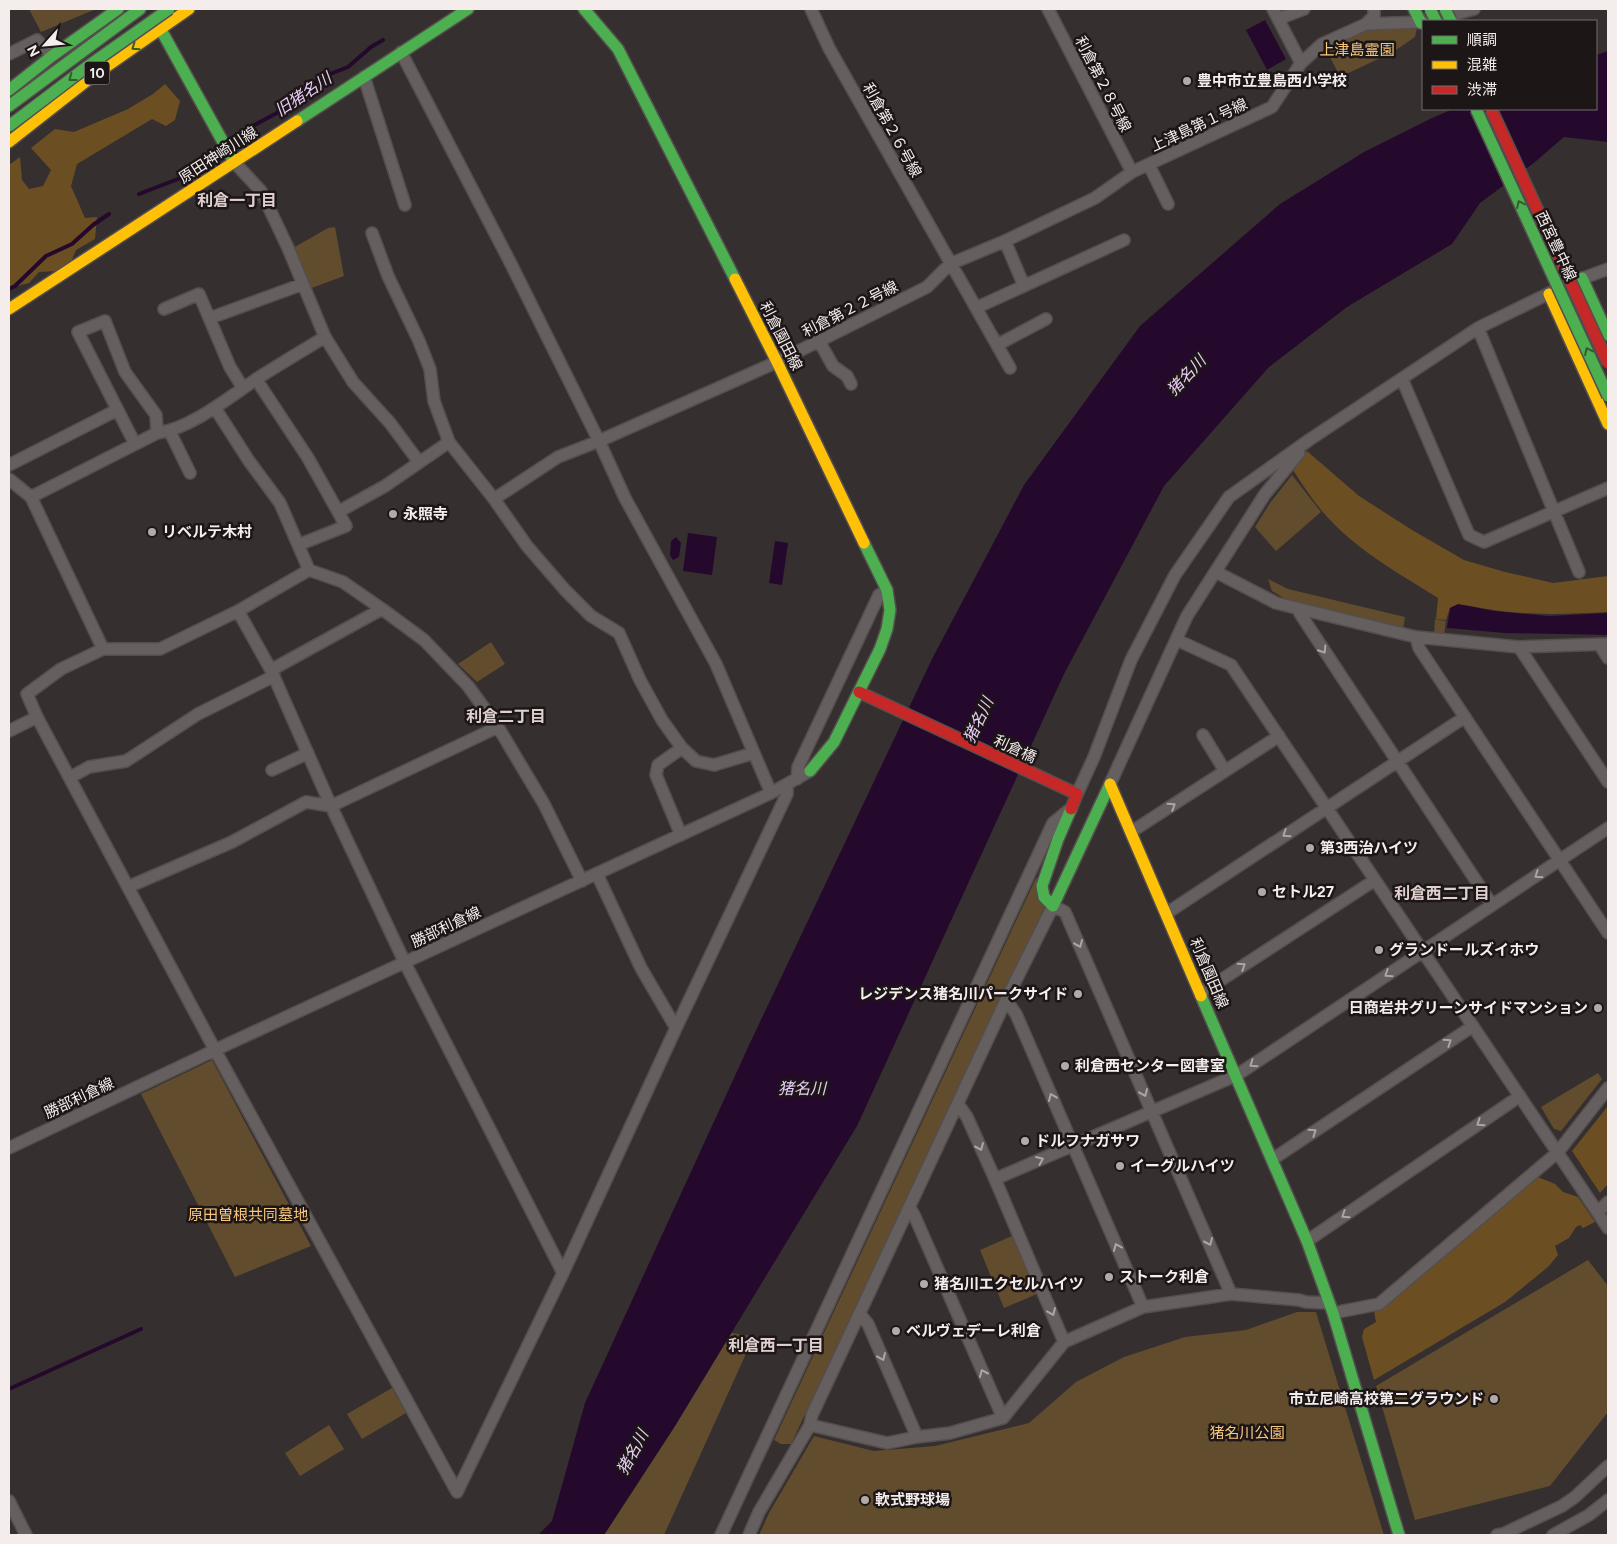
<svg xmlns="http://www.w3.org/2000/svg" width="1617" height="1544" font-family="Figtree,'Noto Sans JP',sans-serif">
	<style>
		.green { fill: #614c2e }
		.forest { fill: #6b4f23 }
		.water { fill: #24092c }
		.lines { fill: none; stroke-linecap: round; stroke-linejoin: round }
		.stream { stroke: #24092c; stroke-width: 4 }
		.street-casing { stroke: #554e4e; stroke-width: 14 }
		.fast-casing { stroke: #554e4e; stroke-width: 14 }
		.slow-casing { stroke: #554e4e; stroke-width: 14 }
		.jam-casing { stroke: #554e4e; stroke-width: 14 }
		.street { stroke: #655f5f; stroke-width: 11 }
		.fast { stroke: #4caf50; stroke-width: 11 }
		.slow { stroke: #ffc107; stroke-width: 11 }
		.jam { stroke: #c62828; stroke-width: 11 }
		.fast-bridge-casing { stroke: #554e4e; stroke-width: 14; stroke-linecap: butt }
		.jam-bridge-casing { stroke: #554e4e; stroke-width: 14; stroke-linecap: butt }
		.fast-bridge { stroke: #4caf50; stroke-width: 11 }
		.jam-bridge { stroke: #c62828; stroke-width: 11 }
		.oneway { stroke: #325b30 }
		.oneway2 { stroke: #ada6a6 }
		.poi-dot { fill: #b2aaaa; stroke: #1c1616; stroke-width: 2 }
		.labels { text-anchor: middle; stroke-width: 5; stroke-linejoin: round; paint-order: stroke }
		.shield { fill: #1c1616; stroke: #b4acac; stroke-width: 1 }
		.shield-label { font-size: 14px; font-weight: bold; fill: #f5ecec }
		.park-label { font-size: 15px; fill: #f8c77c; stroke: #1c1616 }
		.poi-label { font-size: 15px; font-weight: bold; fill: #f5ecec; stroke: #1c1616; text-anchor: start }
		.street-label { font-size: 15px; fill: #f5ecec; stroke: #1c1616 }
		.water-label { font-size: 16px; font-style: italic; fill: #eacdf7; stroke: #1c1616 }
		.neighbourhood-label { font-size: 16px; font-weight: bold; fill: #e0cfcf; stroke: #1c1616 }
	</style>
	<rect width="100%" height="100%" fill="#362f2f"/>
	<path class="green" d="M29,9H96L41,32Z
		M1378,26L1417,28L1415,37L1393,52L1340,77L1325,47L1351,33Z
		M335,227L344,276L309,289L293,248L328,228Z
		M1292,475L1321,512L1276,551L1255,527L1270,503Z
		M1268,579L1288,589L1405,617L1403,630L1287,600L1272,591Z
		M1435,619L1446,621L1444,635L1434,633Z
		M491,642L505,664L477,682L458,664Z
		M1036,878L1039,880L1044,908L791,1444H781L774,1440Z
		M212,1060L311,1246L235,1277L141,1094Z
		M1598,1073L1602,1079L1561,1131L1554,1129L1541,1107Z
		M1012,1236L1037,1294L1004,1308L980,1250Z
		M1588,1260L1608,1286V1412L1550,1486L1415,1520L1376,1386Z
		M1297,1312H1316L1384,1535H759L769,1513L814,1436L874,1451L935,1446L1029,1423L1076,1382L1124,1357L1185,1337L1246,1330Z
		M731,1333L754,1336L664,1535H604L675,1426Z
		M392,1388L406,1413L362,1439L347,1414Z
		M329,1425L344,1449L300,1476L285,1453Z"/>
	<path class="forest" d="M165,84L180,101L175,120L166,126L152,119L77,164L71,186L85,218L97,217L95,239L76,250L71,262L57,271L39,272L29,283L9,288V165L20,157L22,180L29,189L43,186L51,170L31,148L55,129L74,132L128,109L153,94Z
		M1307,451L1359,496L1412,530L1464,560L1505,572L1553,583L1608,576V612C1567,614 1529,616 1487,609C1474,607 1462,602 1450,608L1446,620L1436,619L1438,598C1398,573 1353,548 1322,511C1311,498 1302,484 1293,470Z
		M1608,1106V1184L1600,1193L1572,1151Z
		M1538,1177L1555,1184L1563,1192L1578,1197L1595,1222L1583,1228L1580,1225L1576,1227L1569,1238L1555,1246L1558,1255L1548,1267L1505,1302L1374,1380L1362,1337L1364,1329L1376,1322L1374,1311L1386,1306Z"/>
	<path class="water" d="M1265,20L1286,59L1267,70L1246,30Z
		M1608,51V142L1564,137L1535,162L1480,203L1452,244L1347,307L1269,367L1164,486L1064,674L857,1126L675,1426L604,1535H538L552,1521L585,1403L750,1043L932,659L1024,485L1140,326L1280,204L1364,152L1432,118L1453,109H1596V55Z
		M688,533L717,537L712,575L683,571Z
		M676,537L681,543L679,557L673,560L670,555L671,541Z
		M775,541L788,543L782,585L769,583Z
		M1458,604L1494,611L1549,616L1608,613V635L1505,633L1447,628L1450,608Z"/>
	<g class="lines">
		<path class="stream" d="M247,129L288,107L320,78L348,67L371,47L383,40
			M139,194L178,179L195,163L203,158
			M9,289L15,286L46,256L72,244L93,225L109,214
			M9,1389L141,1329"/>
		<g class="street-casing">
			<path id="street" d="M811,9L829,48L1010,368
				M1048,9L1132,172
				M1273,9L1301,63
				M1441,18L1474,9
				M1278,19L1304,9
				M1366,24L1374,16V9
				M401,52L510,262L599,441L625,498L716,664L771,793
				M9,54L37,40L52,56
				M364,77L405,205
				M234,162L261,191L288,248L325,337L353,382L390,423L419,462
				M1149,165L1168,204
				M372,233L388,276L419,341L430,369L434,401L449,442L494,499L527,546L565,590L591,616L619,633L640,680L662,720L682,748L696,761L714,765L754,753
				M1005,241L1024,286
				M1575,281L1608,269
				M980,306L1124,240
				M164,309L199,294L230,367L243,388
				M210,318L303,284
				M1478,328L1579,572
				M819,341L833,366L847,376L851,384
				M997,345L1046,319
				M256,379L308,458L346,526L298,545
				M1402,379L1469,535L1484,542L1608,488
				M215,408L249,461L280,503L309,570
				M170,432L190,473
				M135,444L78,332L105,321L125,372L156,415L157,433
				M9,465L117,410
				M9,479L31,497L103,649
				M31,497L157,433C190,429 228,398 255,380C278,365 302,351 325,337
				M494,499L558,457L599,441L777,362L927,287L950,264L1005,241L1095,198L1132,172L1272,107L1301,63L1322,44L1366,24L1423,22
				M338,512L385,486L449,442
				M1216,572L1276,603L1416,637L1519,647L1608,644
				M1297,609L1492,905
				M238,611L271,670L331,806L405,963L563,1273
				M1416,637L1419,648L1608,933
				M1177,640L1231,665L1608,1228
				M1600,645L1608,658
				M1519,647L1608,782
				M271,670L382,609
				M9,731L37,717
				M1203,735L1225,771
				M272,770L308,753
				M71,777L89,767L126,761L198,714L274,676
				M797,779L798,767L879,595L887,590
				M1110,784L1187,616L1265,494L1299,453
				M1077,794L1094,757L1131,660L1175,575L1229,497L1309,440L1478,328L1556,290
				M1131,832L1279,736
				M681,835L656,775L658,765L682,748
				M597,874L641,968L676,1028
				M582,881L544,804L498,727L468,686L424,640L382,609L343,582L309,570L238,611L160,649H103L61,669L27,694L37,717L215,1050L457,1492L563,1273L676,1028L787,794V785
				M128,887L232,842L306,802L331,806L498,727
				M1167,913L1465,717
				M1201,993L1375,880
				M1006,1000L1016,1014L1143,1307
				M958,1104L967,1117L995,1179L1064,1342
				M9,1148L215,1050L771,793L810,771
				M1273,1159L1473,1026
				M995,1179L1237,1075L1608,828
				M910,1208L915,1217L1003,1418
				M1598,1212L1608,1202
				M1307,1241L1520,1096
				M1333,1313L1379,1304L1558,1152L1608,1088
				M860,1314L868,1324L917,1437
				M810,1425L887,1443L917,1437L950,1433L1003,1418L1064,1342L1143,1307L1231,1294L1299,1300L1306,1302L1329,1303
				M9,1501L26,1535
				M721,1535L1053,823L1069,810
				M749,1535L759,1512L810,1425L812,1415L1006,1000L1053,906L1065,912L1231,1294
				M1497,1535L1503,1534L1562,1506L1575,1497L1608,1466
				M1553,1535L1589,1515L1608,1500"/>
		</g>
		<g class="fast-casing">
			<path id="fast" d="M584,9L618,49L735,279
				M1414,9L1421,23
				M155,19L234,162
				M9,90L52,56L118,9
				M9,106L140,9
				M297,121L468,9
				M1582,278L1608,335
				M810,771L834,742L880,649L887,629L890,610L887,590L864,543
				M1071,809L1058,839L1042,886L1044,897L1053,906L1110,784
				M1201,996L1307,1241L1333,1313L1399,1535"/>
		</g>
		<g class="slow-casing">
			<path id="slow" d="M9,142L93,76L189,9
				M735,279L777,362L864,543
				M1549,294L1608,424
				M9,309L297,121
				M1110,784L1201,996"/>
		</g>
		<g class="jam-casing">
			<path id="jam" d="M859,692L1077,794L1071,809"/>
		</g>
		<use href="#street" class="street"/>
		<use href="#fast" class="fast"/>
		<use href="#slow" class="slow"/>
		<use href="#jam" class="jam"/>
		<g class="fast-bridge-casing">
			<path id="fast-bridge" d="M1430,9L1436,21
				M1445,9L1451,21
				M1476,109L1608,396
				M9,126L88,66L169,9"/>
		</g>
		<g class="jam-bridge-casing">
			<path id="jam-bridge" d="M1491,109L1608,363"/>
		</g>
		<use href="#fast-bridge" class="fast-bridge"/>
		<use href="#jam-bridge" class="jam-bridge"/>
	</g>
	<defs><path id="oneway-chevron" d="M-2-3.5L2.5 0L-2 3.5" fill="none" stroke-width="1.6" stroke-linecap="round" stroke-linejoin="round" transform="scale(1.25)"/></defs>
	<g class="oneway">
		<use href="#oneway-chevron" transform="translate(135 47) rotate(145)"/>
		<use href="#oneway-chevron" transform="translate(72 78) rotate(143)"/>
		<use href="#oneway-chevron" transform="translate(1520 204) rotate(-115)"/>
		<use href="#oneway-chevron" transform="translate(1588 351) rotate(-115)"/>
	</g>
	<g class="oneway2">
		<use href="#oneway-chevron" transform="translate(1323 650) rotate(57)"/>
		<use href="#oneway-chevron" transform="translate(1172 806) rotate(-33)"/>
		<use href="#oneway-chevron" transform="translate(1286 834) rotate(147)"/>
		<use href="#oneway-chevron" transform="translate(1538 875) rotate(146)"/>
		<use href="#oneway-chevron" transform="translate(1079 944) rotate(67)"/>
		<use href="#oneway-chevron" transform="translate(1242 966) rotate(-33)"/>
		<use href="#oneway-chevron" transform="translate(1388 974) rotate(146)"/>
		<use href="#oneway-chevron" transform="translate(1448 1042) rotate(-34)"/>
		<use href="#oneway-chevron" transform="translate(1253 1064) rotate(146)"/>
		<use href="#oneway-chevron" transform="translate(1144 1093) rotate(67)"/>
		<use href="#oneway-chevron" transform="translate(1052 1097) rotate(-113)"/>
		<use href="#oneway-chevron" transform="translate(1480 1123) rotate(146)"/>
		<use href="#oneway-chevron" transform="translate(1313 1132) rotate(-34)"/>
		<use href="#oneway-chevron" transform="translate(980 1147) rotate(66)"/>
		<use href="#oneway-chevron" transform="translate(1040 1160) rotate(-23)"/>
		<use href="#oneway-chevron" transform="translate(1345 1215) rotate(146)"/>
		<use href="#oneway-chevron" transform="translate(1209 1242) rotate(66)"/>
		<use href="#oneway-chevron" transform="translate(1117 1247) rotate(-113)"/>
		<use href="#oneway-chevron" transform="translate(1052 1312) rotate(67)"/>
		<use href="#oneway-chevron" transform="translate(882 1357) rotate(67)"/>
		<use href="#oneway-chevron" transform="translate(983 1373) rotate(-114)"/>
	</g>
	<g class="poi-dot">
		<circle cx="1187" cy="81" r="5"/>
		<circle cx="393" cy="514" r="5"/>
		<circle cx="152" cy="532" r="5"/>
		<circle cx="1310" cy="848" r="5"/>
		<circle cx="1262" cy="892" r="5"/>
		<circle cx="1379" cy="950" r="5"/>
		<circle cx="1078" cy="994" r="5"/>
		<circle cx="1598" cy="1008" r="5"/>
		<circle cx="1065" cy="1066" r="5"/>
		<circle cx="1025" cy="1141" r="5"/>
		<circle cx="1120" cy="1166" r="5"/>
		<circle cx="1109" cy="1277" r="5"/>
		<circle cx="924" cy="1284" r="5"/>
		<circle cx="896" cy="1331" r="5"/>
		<circle cx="1494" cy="1399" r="5"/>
		<circle cx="865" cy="1500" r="5"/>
	</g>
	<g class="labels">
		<rect class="shield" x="84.5" y="61.5" width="25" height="23" rx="4"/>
		<g class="shield-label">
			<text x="97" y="78">10</text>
		</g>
		<g class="park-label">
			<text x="1357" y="55">上津島霊園</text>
			<text x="248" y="1220">原田曽根共同墓地</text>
			<text x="1247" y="1438">猪名川公園</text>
		</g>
		<g class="poi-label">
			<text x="1197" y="86">豊中市立豊島西小学校</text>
			<text x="403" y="519">永照寺</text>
			<text x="162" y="537">リベルテ木村</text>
			<text x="1320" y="853">第3西治ハイツ</text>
			<text x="1272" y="897">セトル27</text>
			<text x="1389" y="955">グランドールズイホウ</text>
			<text x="1068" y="999" text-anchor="end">レジデンス猪名川パークサイド</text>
			<text x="1588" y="1013" text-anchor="end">日商岩井グリーンサイドマンション</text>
			<text x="1075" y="1071">利倉西センター図書室</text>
			<text x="1035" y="1146">ドルフナガサワ</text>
			<text x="1130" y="1171">イーグルハイツ</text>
			<text x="1119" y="1282">ストーク利倉</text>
			<text x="934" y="1289">猪名川エクセルハイツ</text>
			<text x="906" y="1336">ベルヴェデーレ利倉</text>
			<text x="1484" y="1404" text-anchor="end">市立尼崎高校第二グラウンド</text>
			<text x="875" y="1505">軟式野球場</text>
		</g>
		<g class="street-label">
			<text transform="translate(1103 84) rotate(63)" y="5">利倉第２８号線</text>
			<text transform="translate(1199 125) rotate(-25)" y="5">上津島第１号線</text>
			<text transform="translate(892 130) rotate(61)" y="5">利倉第２６号線</text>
			<text transform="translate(218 155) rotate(-33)" y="5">原田神崎川線</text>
			<text transform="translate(1556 246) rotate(65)" y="5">西宮豊中線</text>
			<text transform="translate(850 309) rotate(-27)" y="5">利倉第２２号線</text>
			<text transform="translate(781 336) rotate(63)" y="5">利倉園田線</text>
			<text transform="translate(1015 749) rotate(25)" y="5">利倉橋</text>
			<text transform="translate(446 927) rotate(-25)" y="5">勝部利倉線</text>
			<text transform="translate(1209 973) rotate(67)" y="5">利倉園田線</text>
			<text transform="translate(79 1098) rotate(-25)" y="5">勝部利倉線</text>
		</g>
		<g class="water-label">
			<text transform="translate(303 94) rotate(-34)" y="6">旧猪名川</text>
			<text transform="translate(1186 375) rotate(-47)" y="6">猪名川</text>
			<text transform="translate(978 720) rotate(-65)" y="6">猪名川</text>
			<text x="802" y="1094">猪名川</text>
			<text transform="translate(632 1452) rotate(-62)" y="6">猪名川</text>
		</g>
		<g class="neighbourhood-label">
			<text x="237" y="206">利倉一丁目</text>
			<text x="506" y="722">利倉二丁目</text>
			<text x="1442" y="899">利倉西二丁目</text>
			<text x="776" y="1351">利倉西一丁目</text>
		</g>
	</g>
	<rect width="1617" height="1544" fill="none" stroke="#f5ecec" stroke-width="20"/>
	<rect x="1422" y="20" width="175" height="90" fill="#1c1616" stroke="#736c6c"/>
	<rect x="1432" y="36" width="25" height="8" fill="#4caf50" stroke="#736c6c"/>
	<text x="1467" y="45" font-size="15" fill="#f5ecec">順調</text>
	<rect x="1432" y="61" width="25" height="8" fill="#ffc107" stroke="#736c6c"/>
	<text x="1467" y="70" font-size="15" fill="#f5ecec">混雑</text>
	<rect x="1432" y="86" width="25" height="8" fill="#c62828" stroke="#736c6c"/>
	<text x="1467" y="95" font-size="15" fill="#f5ecec">渋滞</text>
	<g transform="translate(45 45) rotate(243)" stroke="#1c1616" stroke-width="4" paint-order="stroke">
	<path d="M0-4L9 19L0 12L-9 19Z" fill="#f5ecec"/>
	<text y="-8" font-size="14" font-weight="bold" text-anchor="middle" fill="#f5ecec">N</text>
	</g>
</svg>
